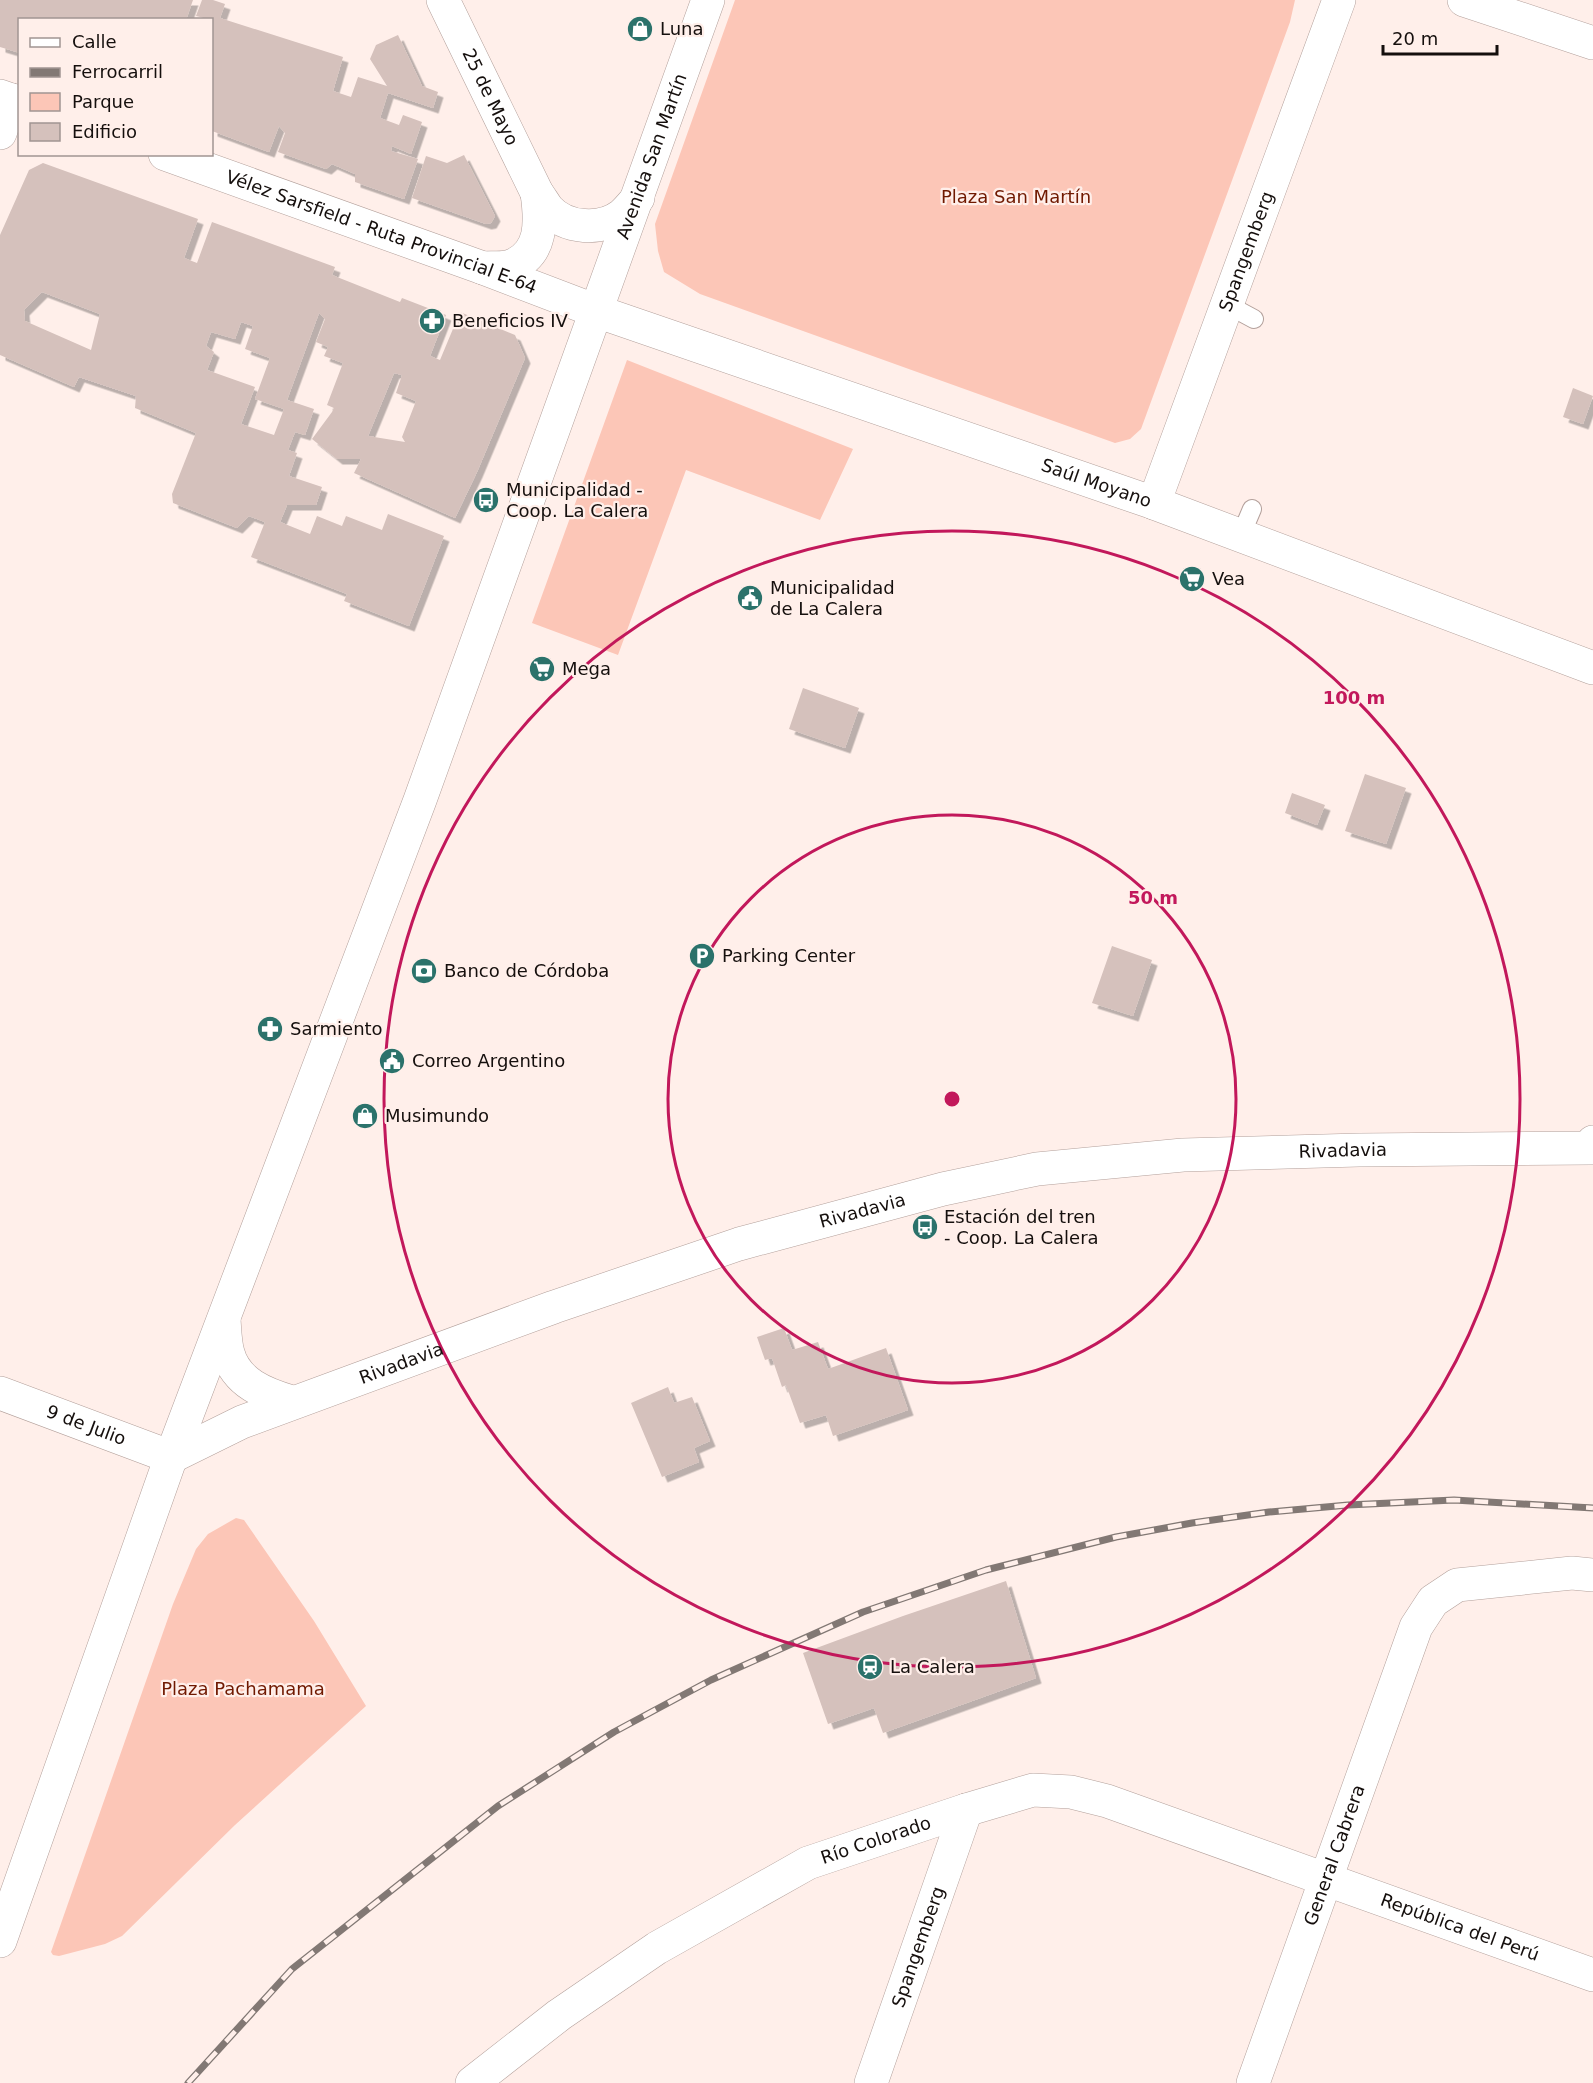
<svg xmlns="http://www.w3.org/2000/svg" width="1593" height="2083" font-family="'DejaVu Sans',sans-serif">
	<style>
		.green { fill: #fcc6b7 }
		.building { fill: #d5c1bc; fill-rule: evenodd; filter: url(#shadow) }
		.lines { fill: none; stroke-linecap: round; stroke-linejoin: round }
		.lane-casing { stroke: #b3a09b; stroke-width: 20 }
		.street-casing { stroke: #b3a09b; stroke-width: 34 }
		.secondary-casing { stroke: #b3a09b; stroke-width: 34 }
		.lane { stroke: #fff; stroke-width: 18 }
		.street { stroke: #fff; stroke-width: 33 }
		.secondary { stroke: #fff; stroke-width: 33 }
		.rail-casing { stroke: #827874; stroke-width: 7 }
		.rail { stroke: #ffefea; stroke-width: 4.5; stroke-dasharray: 14; stroke-linecap: butt }
		.ring { fill: none; stroke: #c2185b; stroke-width: 3 }
		.labels { text-anchor: middle; stroke-width: 4.5; stroke-linejoin: round; paint-order: stroke }
		.poi-label { font-size: 18px; fill: #150f0d; stroke: #ffefea; text-anchor: start }
		.street-label { font-size: 18px; fill: #150f0d; stroke: #ffefea }
		.park-label { font-size: 18px; fill: #701900; stroke: #ffefea }
		.centre { fill: #c2185b; stroke: #ffefea; stroke-width: 3 }
		.ring-label { font-size: 18px; text-anchor: middle; font-weight: bold; fill: #c2185b; stroke: #ffefea; stroke-width: 4.5; stroke-linejoin: round; paint-order: stroke }
	</style>
	<defs>
		<filter id="shadow"><feDropShadow dx="5.5" dy="5.5" stdDeviation="0" flood-color="#0004"/></filter>
	</defs>
	<rect width="100%" height="100%" fill="#ffefea"/>
	<path class="green" d="M735,0H1295L1290,22L1141,429L1130,439L1115,443L700,294L664,272L658,251L655,224Z
		M627,360L853,449L820,520L686,470L618,655L532,623Z
		M236,1518L244,1520L314,1621L366,1706L235,1825L122,1936L105,1944L59,1956L53,1955L51,1952L173,1604L196,1549L208,1534Z"/>
	<path class="building" d="M0,0H193L186,20H20V53L0,47Z
		M202,0H213L225,4L220,18L343,57L333,91L351,97L358,77L387,86L370,59L376,45L398,35L422,86L438,92L433,108L388,93L380,118L399,125L403,115L422,122L411,154L392,146L391,151L418,159L404,199L355,182V174L332,164L326,169L278,152L285,133L279,126L269,152L212,131V20L196,16Z
		M464,155L495,216L491,223L486,224L412,198L426,156L447,163Z
		M43,163L198,219L184,258L197,263L212,222L335,267L332,275L400,302L402,298L446,315L430,356L440,360L460,312L515,335L525,358L477,472L455,518L354,473L361,459H337L312,439L332,412L334,408L327,405L343,363L324,356L328,347L316,342L325,319L319,313L287,400L314,409L305,435L295,432L288,450L297,453L289,476L322,487L316,505H287L280,522L310,534L317,516L342,526L346,516L382,530L388,514L444,536L409,626L344,601L347,594L251,557L265,522L249,516L237,528L173,503L172,494L196,433L135,408L136,396L79,377L74,387L0,355V235L29,170ZM42,292L100,314L91,350L25,321L24,310ZM241,322L253,326L245,349L270,358L255,399L284,409L274,435L241,424L255,387L207,370L214,352L206,346L211,332L235,339ZM394,373L402,375L396,393L416,401L402,437L405,442L368,436Z
		M1573,388L1593,396L1583,424L1563,417Z
		M803,688L859,708L845,748L789,729Z
		M1365,774L1406,788L1386,844L1345,831Z
		M1292,793L1325,805L1317,825L1285,813Z
		M1112,946L1152,960L1133,1016L1092,1003Z
		M784,1328L792,1350L818,1342L828,1369L886,1348L908,1410L833,1436L826,1415L800,1423L786,1385L782,1387L772,1358L765,1360L757,1337Z
		M668,1387L674,1403L692,1397L710,1441L694,1448L699,1462L662,1477L631,1403Z
		M1006,1581L1036,1678L883,1733L874,1708L828,1724L803,1653L903,1616Z"/>
	<g class="lines">
		<g class="lane-casing">
			<path id="lane" d="M1228,305L1254,319
				M1241,535L1252,509"/>
		</g>
		<g class="street-casing">
			<g id="street">
				<path id="s1" d="M443,0L537,193C541,198 544,204 548,209C566,229 601,231 622,215C628,210 633,203 638,198"/>
				<path d="M1464,0L1593,43"/>
				<path d="M0,133L12,100"/>
				<path d="M483,268C492,267 503,269 511,266C543,254 541,221 537,193"/>
				<path id="s2" d="M1154,503L1339,0"/>
				<path id="s3" d="M0,1393L171,1457"/>
				<path id="s4" d="M472,2083L559,2015L657,1948L808,1863L966,1810L1033,1790L1071,1792L1107,1801L1593,1975"/>
				<path id="s5" d="M871,2083L966,1810"/>
				<path id="s6" d="M1253,2083L1416,1627L1433,1601L1457,1585L1572,1573L1593,1575"/>
			</g>
		</g>
		<g class="secondary-casing">
			<g id="secondary">
				<path d="M0,96L20,103"/>
				<path id="s7" d="M165,154L483,268L596,311L1154,503L1593,668"/>
				<path d="M224,1320C225,1331 225,1343 228,1353C236,1383 265,1394 292,1402"/>
				<path id="s8" d="M171,1457L242,1422L554,1307L739,1244L943,1189L1037,1169L1183,1155L1359,1150L1591,1148L1593,1142"/>
				<path id="s9" d="M0,1941L171,1457L420,800L708,0"/>
			</g>
		</g>
		<use href="#lane" class="lane"/>
		<use href="#street" class="street"/>
		<use href="#secondary" class="secondary"/>
		<g class="rail-casing">
			<path id="rail" d="M188,2083L292,1969L498,1806L614,1732L711,1680L863,1612L986,1570L1116,1537L1192,1523L1269,1512L1348,1505L1454,1500L1593,1508"/>
		</g>
		<use href="#rail" class="rail"/>
	</g>
	<g class="ring">
		<circle cx="952" cy="1099" r="284"/>
		<circle cx="952" cy="1099" r="568"/>
	</g>
	<defs>
		<g id="shop-disc" transform="scale(1.35)"><circle r="9.5" fill="#2b726b" stroke="#ffefea"/><path d="M-5-2.5h2.3a2.7 3.5 0 0 1 5.4 0H5L5.5 6h-11ZM-1.5-2.5h3a1.5 2.3 0 0 0-3 0Z" fill="#fff"/></g>
		<g id="pharmacy-disc" transform="scale(1.35)"><circle r="9.5" fill="#2b726b" stroke="#ffefea"/><path d="M-2-6h4v4h4v4h-4v4h-4v-4h-4v-4h4Z" fill="#fff"/></g>
		<g id="bus-disc" transform="scale(1.35)"><circle r="9.5" fill="#2b726b" stroke="#ffefea"/><path d="M-5-6H5V4H4V6H2V4H-2V6H-4V4H-5ZM-3.5-4V0h7V-4ZM-3.5 1.2v1.5H-2V1.2ZM2 1.2v1.5H3.5V1.2Z" fill="#fff"/></g>
		<g id="supermarket-disc" transform="scale(1.35)"><circle r="9.5" fill="#2b726b" stroke="#ffefea"/><path d="M-6-5.5h2.5l.6 2H6L4.5 2H-2.5L-4.4-4H-6ZM-1.5 3.2a1.3 1.3 0 1 0 .1 0ZM3 3.2a1.3 1.3 0 1 0 .1 0Z" fill="#fff"/></g>
		<g id="civic-disc" transform="scale(1.35)"><circle r="9.5" fill="#2b726b" stroke="#ffefea"/><path d="M-.6-6.5H3V-4.5H.6V-3L4-1V1h2V6H-6V1h2V-1L-.6-3ZM-1.2 2.5V6h2.4V2.5Z" fill="#fff"/></g>
		<g id="parking-disc" transform="scale(1.35)"><circle r="9.5" fill="#2b726b" stroke="#ffefea"/><path d="M-3.5-5.5H1a3.5 3.5 0 0 1 0 7H-1V5.5H-3.5ZM-1-3.4V-.6H.8a1.4 1.4 0 0 0 0-2.8Z" fill="#fff"/></g>
		<g id="bank-disc" transform="scale(1.35)"><circle r="9.5" fill="#2b726b" stroke="#ffefea"/><path d="M-6-4H6V4H-6ZM0-2.3a2.3 2.3 0 1 0 0 4.6a2.3 2.3 0 1 0 0-4.6Z" fill="#fff"/></g>
		<g id="station-disc" transform="scale(1.35)"><circle r="9.5" fill="#2b726b" stroke="#ffefea"/><path d="M-3-6H3Q5-6 5-4V2Q5 4 3 4L4.5 6H3L1.5 4h-3L-3 6H-4.5L-3 4Q-5 4-5 2V-4Q-5-6-3-6ZM-3.5-4v3h7v-3ZM-3.5 1v1.5H-2V1ZM2 1v1.5H3.5V1Z" fill="#fff"/></g>
	</defs>
	<g fill-rule="evenodd">
		<use href="#shop-disc" x="640" y="29"/>
		<use href="#pharmacy-disc" x="432" y="321"/>
		<use href="#bus-disc" x="486" y="500"/>
		<use href="#supermarket-disc" x="1192" y="579"/>
		<use href="#civic-disc" x="750" y="598"/>
		<use href="#supermarket-disc" x="542" y="669"/>
		<use href="#parking-disc" x="702" y="956"/>
		<use href="#bank-disc" x="424" y="971"/>
		<use href="#pharmacy-disc" x="270" y="1029"/>
		<use href="#civic-disc" x="392" y="1061"/>
		<use href="#shop-disc" x="365" y="1116"/>
		<use href="#bus-disc" x="925" y="1227"/>
		<use href="#station-disc" x="870" y="1667"/>
	</g>
	<g class="labels">
		<g class="poi-label">
			<text x="660" y="35">Luna</text>
			<text x="452" y="327">Beneficios IV</text>
			<text x="506" y="496">Municipalidad -<tspan x="506" dy="21">Coop. La Calera</tspan></text>
			<text x="1212" y="585">Vea</text>
			<text x="770" y="594">Municipalidad<tspan x="770" dy="21">de La Calera</tspan></text>
			<text x="562" y="675">Mega</text>
			<text x="722" y="962">Parking Center</text>
			<text x="444" y="977">Banco de Córdoba</text>
			<text x="290" y="1035">Sarmiento</text>
			<text x="412" y="1067">Correo Argentino</text>
			<text x="385" y="1122">Musimundo</text>
			<text x="944" y="1223">Estación del tren<tspan x="944" dy="21">- Coop. La Calera</tspan></text>
			<text x="890" y="1673">La Calera</text>
		</g>
		<g class="street-label">
			<text dy="6" stroke="none"><textPath href="#s1" startOffset="108">25 de Mayo</textPath></text>
			<text dy="6" stroke="none"><textPath href="#s9" startOffset="1900">Avenida San Martín</textPath></text>
			<text dy="6" stroke="none"><textPath href="#s7" startOffset="230">Vélez Sarsfield - Ruta Provincial E-64</textPath></text>
			<text dy="6" stroke="none"><textPath href="#s2" startOffset="268">Spangemberg</textPath></text>
			<text dy="6" stroke="none"><textPath href="#s7" startOffset="988">Saúl Moyano</textPath></text>
			<text dy="6" stroke="none"><textPath href="#s8" startOffset="1221">Rivadavia</textPath></text>
			<text dy="6" stroke="none"><textPath href="#s8" startOffset="735">Rivadavia</textPath></text>
			<text dy="6" stroke="none"><textPath href="#s8" startOffset="249">Rivadavia</textPath></text>
			<text dy="6" stroke="none"><textPath href="#s3" startOffset="92">9 de Julio</textPath></text>
			<text dy="6" stroke="none"><textPath href="#s4" startOffset="474">Río Colorado</textPath></text>
			<text dy="6" stroke="none"><textPath href="#s6" startOffset="242">General Cabrera</textPath></text>
			<text dy="6" stroke="none"><textPath href="#s4" startOffset="1089">República del Perú</textPath></text>
			<text dy="6" stroke="none"><textPath href="#s5" startOffset="144">Spangemberg</textPath></text>
		</g>
		<g class="park-label">
			<text x="1016" y="203">Plaza San Martín</text>
			<text x="243" y="1695">Plaza Pachamama</text>
		</g>
	</g>
	<circle cx="952" cy="1099" r="9" class="centre"/>
	<g class="ring-label">
		<text x="1354" y="704">100 m</text>
		<text x="1153" y="904">50 m</text>
	</g>
	<rect x="18" y="18" width="195" height="138" fill="#ffefea" stroke="#a19592" stroke-width="1.5"/>
	<rect x="30" y="38" width="30" height="9" fill="#ffffff" stroke="#a19592" stroke-width="1.5"/>
	<text x="72" y="48" font-size="18" fill="#150f0d">Calle</text>
	<rect x="30" y="68" width="30" height="9" fill="#827874" stroke="#a19592" stroke-width="1.5"/>
	<text x="72" y="78" font-size="18" fill="#150f0d">Ferrocarril</text>
	<rect x="30" y="93" width="30" height="18" fill="#fcc6b7" stroke="#a19592" stroke-width="1.5"/>
	<text x="72" y="108" font-size="18" fill="#150f0d">Parque</text>
	<rect x="30" y="123" width="30" height="18" fill="#d5c1bc" stroke="#a19592" stroke-width="1.5"/>
	<text x="72" y="138" font-size="18" fill="#150f0d">Edificio</text>
	<path d="M1383 45v9h114v-9" fill="none" stroke="#150f0d" stroke-width="3"/>
	<text x="1392" y="45" font-size="18" fill="#150f0d" stroke="#ffefea" stroke-width="4.5" paint-order="stroke">20 m</text>
</svg>
